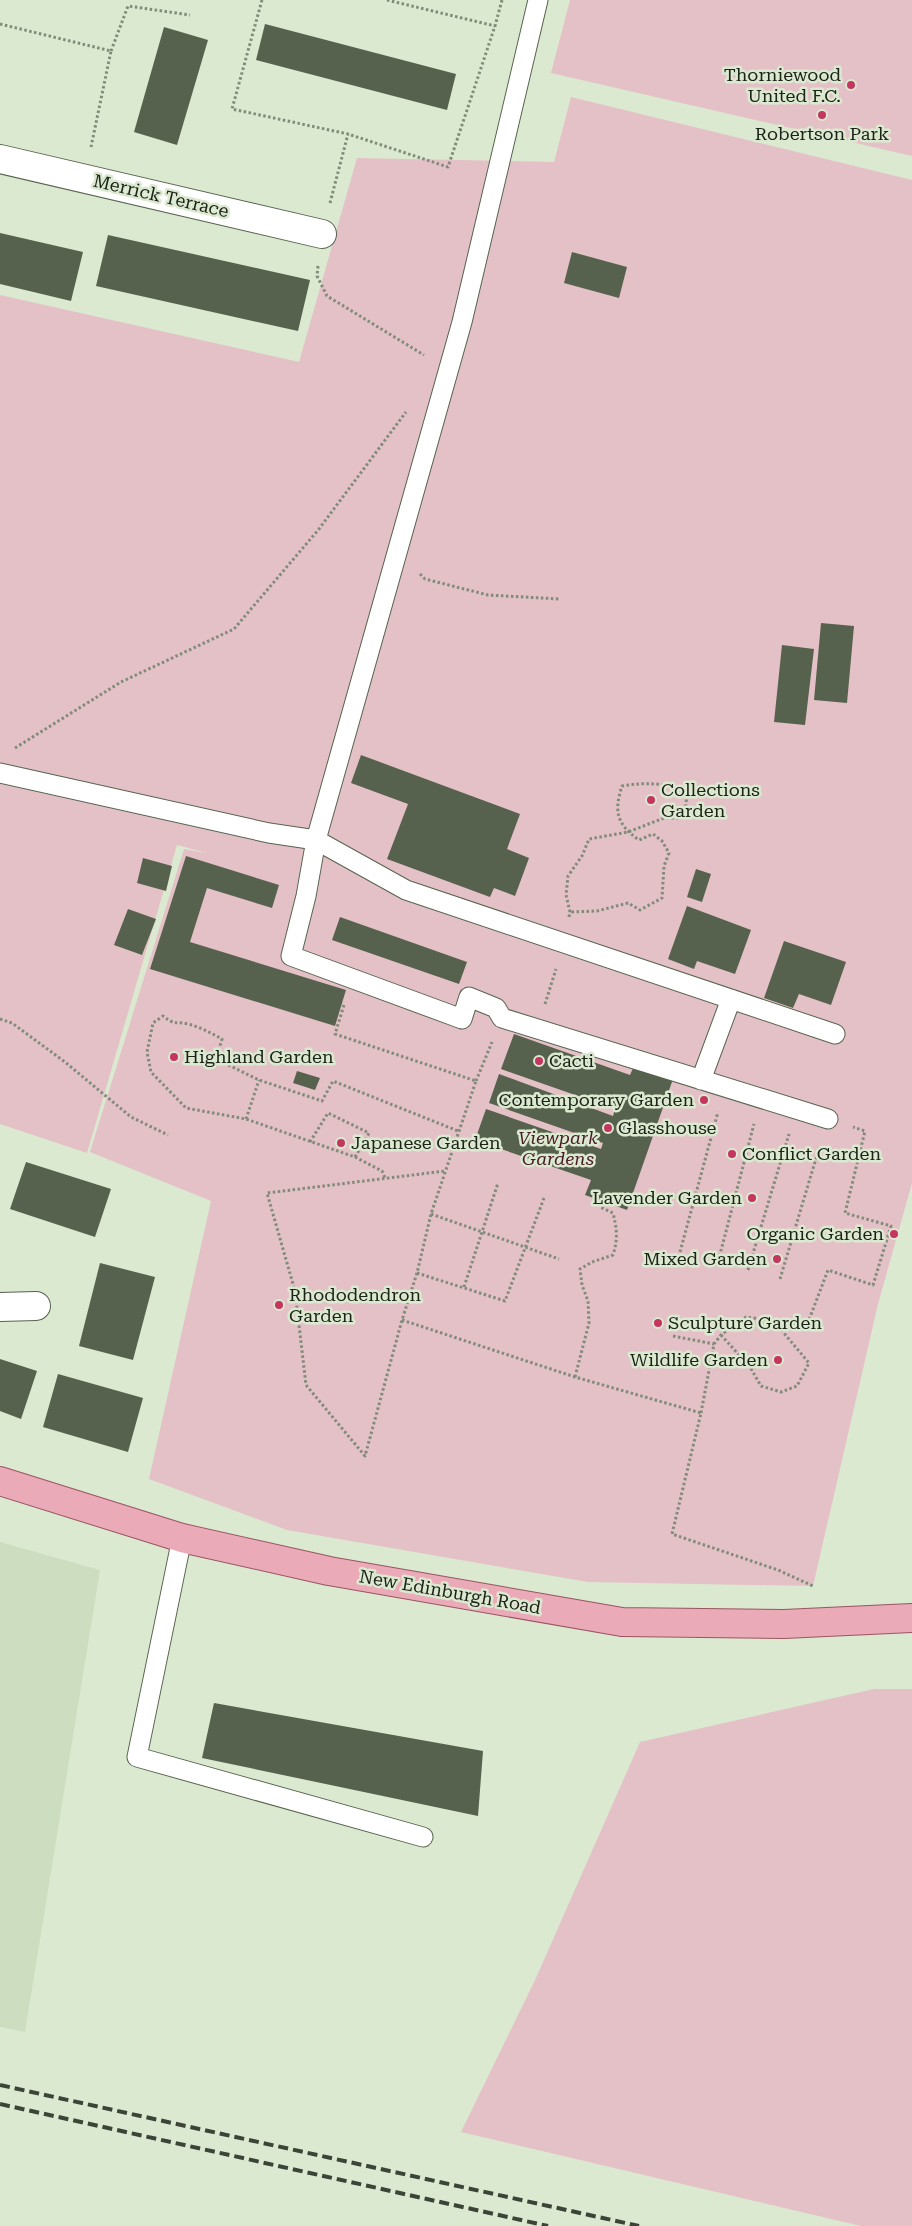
<svg xmlns="http://www.w3.org/2000/svg" width="912" height="2226" font-family="'Roboto Serif',serif">
	<style>
		.built { fill: #ccdebf }
		.green { fill: #e4c1c7 }
		.building { fill: #56624d }
		.lines { fill: none; stroke-linecap: round; stroke-linejoin: round }
		.lane-casing { stroke: #57634e; stroke-width: 21 }
		.street-casing { stroke: #57634e; stroke-width: 30 }
		.primary-casing { stroke: #995561; stroke-width: 30 }
		.path { stroke: #818b7a; stroke-width: 3; stroke-dasharray: 2.5 2.5; stroke-linecap: butt }
		.lane { stroke: #fff; stroke-width: 19 }
		.street { stroke: #fff; stroke-width: 28 }
		.primary { stroke: #eaaab8; stroke-width: 28 }
		.rail { stroke: #3c4337; stroke-width: 4; stroke-dasharray: 10 5; stroke-linecap: butt }
		.poi-dot { fill: #c43660; stroke: #dbe9d0; stroke-width: 2 }
		.labels { text-anchor: middle; stroke-width: 5; stroke-linejoin: round; paint-order: stroke }
		.poi-label { font-size: 18px; fill: #1d2219; stroke: #dbe9d0; text-anchor: start }
		.street-label { font-size: 18px; fill: #1d2219; stroke: #dbe9d0 }
		.park-label { font-size: 18px; font-style: italic; fill: #481a26; stroke: #dbe9d0 }
	</style>
	<rect width="100%" height="100%" fill="#dbe9d0"/>
	<path class="built" d="M0,1542L100,1570L25,2032L0,2027Z"/>
	<path class="green" d="M570,0H912V156L551,73Z
		M571,97L912,180V1183L878,1304L813,1586L588,1582L287,1530L149,1479L211,1201L90,1152L184,849L207,853L177,845L87,1153L0,1124V295L299,362L357,158L554,162Z
		M874,1689H912V2226H861L461,2132L536,1978L640,1742Z"/>
	<path class="building" d="M265,24L456,74L447,110L256,60Z
		M164,27L208,40L177,145L134,132Z
		M0,233L83,252L71,301L0,284Z
		M108,235L310,280L298,331L96,286Z
		M572,252L627,267L619,298L564,283Z
		M821,623L854,626L847,703L814,700Z
		M782,645L814,649L805,725L774,722Z
		M361,755L520,814L507,849L529,858L515,896L494,888L490,897L387,859L408,804L351,783Z
		M186,856L279,885L272,908L207,888L190,942L346,990L335,1026L150,969Z
		M143,858L172,866L166,891L137,883Z
		M696,869L711,874L702,902L687,897Z
		M687,906L751,930L735,974L697,961L694,969L668,959Z
		M128,909L156,919L142,955L114,945Z
		M340,917L467,962L459,984L332,940Z
		M784,941L846,962L831,1005L799,994L793,1008L764,998Z
		M514,1034L630,1075L634,1066L673,1079L627,1210L585,1195L591,1180L475,1140L486,1109L601,1149L603,1143L489,1103L499,1074L613,1116L615,1109L501,1069Z
		M297,1071L320,1078L315,1090L293,1083Z
		M26,1162L111,1189L95,1237L10,1209Z
		M100,1263L155,1277L133,1360L79,1346Z
		M0,1359L37,1371L21,1419L0,1411Z
		M58,1374L143,1398L128,1452L43,1427Z
		M214,1703L483,1751L478,1816L202,1758Z"/>
	<g class="lines">
		<g class="lane-casing">
			<path id="lane" d="M0,773L269,833L316,840L462,322L538,0
				M701,1080L731,999
				M828,1119L502,1018L496,1008L469,997L462,1019L291,956L306,896L316,840L406,890L835,1034
				M182,1538L137,1757L423,1837"/>
		</g>
		<g class="street-casing">
			<path id="street" d="M0,159L322,234
				M0,1307L36,1306"/>
		</g>
		<g class="primary-casing">
			<path id="primary" d="M0,1481L182,1538L329,1571L622,1622L784,1624L912,1618"/>
		</g>
		<path class="path" d="M262,0L232,109L348,134L448,167L495,26L502,0
			M387,0L495,26
			M0,24L111,51L91,147
			M111,51L128,6L190,15
			M330,203L348,134
			M318,266L317,276L327,296L424,355
			M420,574L425,579L488,595L560,599
			M15,748L121,682L234,629L319,529L406,412
			M569,917L570,912L566,895L568,876L582,856L589,839L628,832L664,818H678L686,805L687,791C665,783 645,782 622,786C614,811 616,824 639,840L653,834L662,841L669,853L664,866L662,898L640,910L628,903L597,911L570,912
			M545,1004L556,969
			M344,1005L335,1034L476,1081L431,1214L417,1273L402,1320L365,1456L306,1385L295,1291L267,1193L445,1171
			M0,1019L12,1023L65,1062L131,1117L168,1135
			M476,1081L492,1042
			M246,1119L259,1080
			M310,1142L328,1113L369,1133L355,1157L246,1119L186,1108L151,1072L147,1052L153,1023L163,1016C176,1026 175,1021 188,1024C200,1027 211,1033 222,1039L216,1059L259,1080L322,1101L333,1081L458,1131
			M355,1157L382,1171L385,1178
			M431,1214L559,1259
			M680,1252L718,1112
			M717,1266L754,1124
			M748,1270L789,1134
			M417,1273L505,1301L544,1198
			M780,1279L820,1145
			M464,1287L498,1183
			M402,1320L575,1377L701,1413L672,1534L778,1570L813,1586
			M721,1335L750,1367L761,1386L781,1392L797,1386L809,1363L773,1320
			M673,1336L714,1344
			M575,1377L589,1323L588,1301L582,1285L580,1269L592,1262L613,1255C618,1239 617,1229 613,1213L600,1207
			M701,1413L714,1344L721,1335L746,1317L807,1325L828,1270L873,1285L891,1226L845,1213L865,1131L853,1127"/>
		<use href="#lane" class="lane"/>
		<use href="#street" class="street"/>
		<use href="#primary" class="primary"/>
		<path class="rail" d="M0,2085L639,2226
			M0,2104L548,2226"/>
	</g>
	<g class="poi-dot">
		<circle cx="851" cy="85" r="5"/>
		<circle cx="822" cy="115" r="5"/>
		<circle cx="651" cy="800" r="5"/>
		<circle cx="174" cy="1057" r="5"/>
		<circle cx="539" cy="1061" r="5"/>
		<circle cx="704" cy="1100" r="5"/>
		<circle cx="608" cy="1128" r="5"/>
		<circle cx="341" cy="1143" r="5"/>
		<circle cx="732" cy="1154" r="5"/>
		<circle cx="752" cy="1198" r="5"/>
		<circle cx="894" cy="1234" r="5"/>
		<circle cx="777" cy="1259" r="5"/>
		<circle cx="279" cy="1305" r="5"/>
		<circle cx="658" cy="1323" r="5"/>
		<circle cx="778" cy="1360" r="5"/>
	</g>
	<g class="labels">
		<g class="poi-label">
			<text x="841" y="81" text-anchor="end">Thorniewood<tspan x="841" dy="21">United F.C.</tspan></text>
			<text x="822" y="140" text-anchor="middle">Robertson Park</text>
			<text x="661" y="796">Collections<tspan x="661" dy="21">Garden</tspan></text>
			<text x="184" y="1063">Highland Garden</text>
			<text x="549" y="1067">Cacti</text>
			<text x="694" y="1106" text-anchor="end">Contemporary Garden</text>
			<text x="618" y="1134">Glasshouse</text>
			<text x="351" y="1149">Japanese Garden</text>
			<text x="742" y="1160">Conflict Garden</text>
			<text x="742" y="1204" text-anchor="end">Lavender Garden</text>
			<text x="884" y="1240" text-anchor="end">Organic Garden</text>
			<text x="767" y="1265" text-anchor="end">Mixed Garden</text>
			<text x="289" y="1301">Rhododendron<tspan x="289" dy="21">Garden</tspan></text>
			<text x="668" y="1329">Sculpture Garden</text>
			<text x="768" y="1366" text-anchor="end">Wildlife Garden</text>
		</g>
		<g class="street-label">
			<text transform="translate(161 196) rotate(13)" y="6">Merrick Terrace</text>
			<text transform="translate(450 1592) rotate(10)" y="6">New Edinburgh Road</text>
		</g>
		<g class="park-label">
			<text x="558" y="1144">Viewpark<tspan x="558" dy="21">Gardens</tspan></text>
		</g>
	</g>
</svg>
